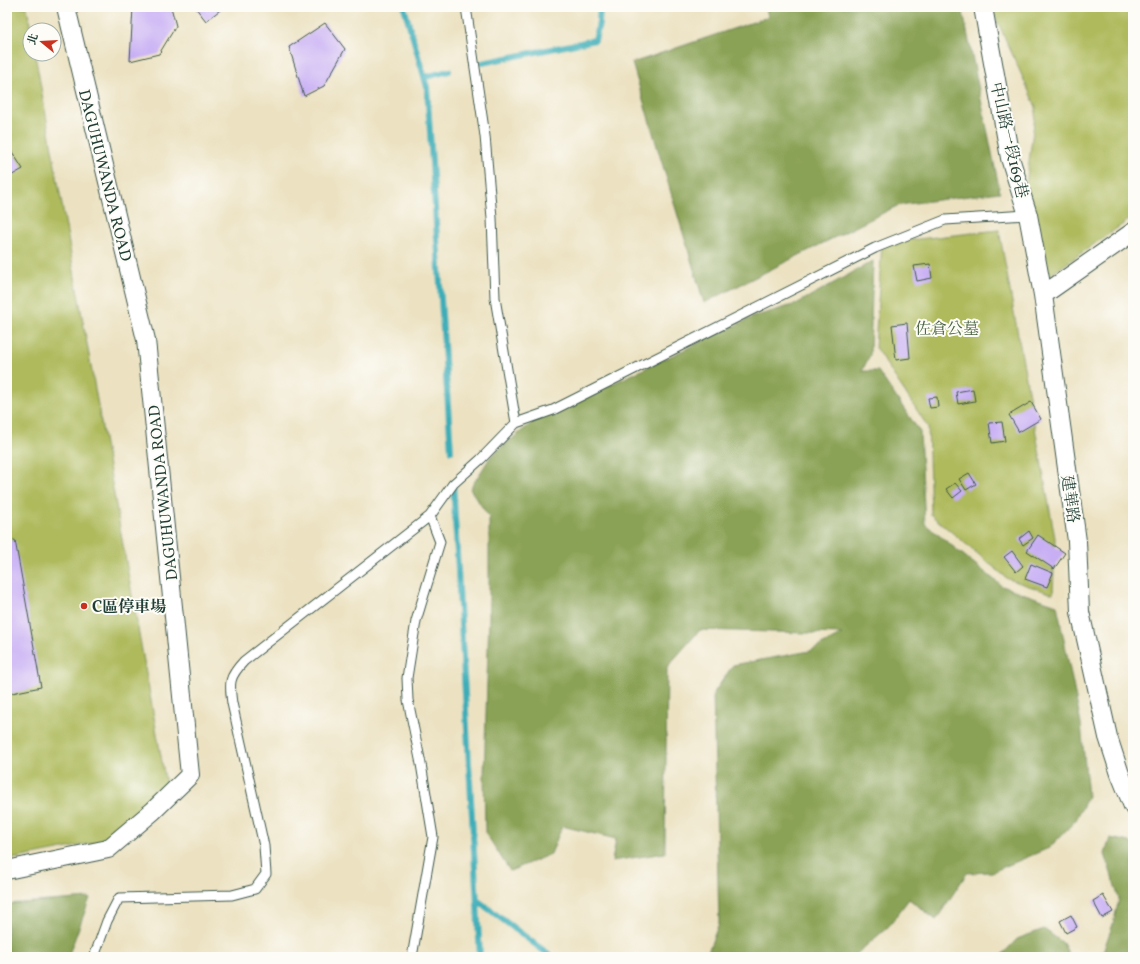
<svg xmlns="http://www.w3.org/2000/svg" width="1140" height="964" font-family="Vollkorn,'Noto Serif TC',serif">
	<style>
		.green { fill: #aeba5c; stroke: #667c48 }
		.forest { fill: #8aa254; stroke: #547044 }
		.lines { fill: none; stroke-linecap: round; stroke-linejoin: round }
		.stream { stroke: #3daeb8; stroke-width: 6 }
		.building { fill: #c8aff4 }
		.service-casing { stroke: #3e5649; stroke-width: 11 }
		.minor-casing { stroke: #3e5649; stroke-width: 20 }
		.service { stroke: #fff; stroke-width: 9 }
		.minor { stroke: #fff; stroke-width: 18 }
		.poi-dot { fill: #c8321e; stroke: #fdfcf7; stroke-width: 1.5 }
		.labels { text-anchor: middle; stroke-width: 4; stroke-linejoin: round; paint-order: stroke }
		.street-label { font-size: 16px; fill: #1f3d34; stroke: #fdfcf7 }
		.park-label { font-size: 16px; fill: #4a6240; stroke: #fdfcf7 }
		.poi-label { font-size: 16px; font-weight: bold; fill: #1f3d34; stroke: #fdfcf7; text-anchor: start }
	</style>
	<rect width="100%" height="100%" fill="#fdfcf7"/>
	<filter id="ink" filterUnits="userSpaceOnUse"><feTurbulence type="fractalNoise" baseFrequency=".025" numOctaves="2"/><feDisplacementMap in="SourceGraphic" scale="8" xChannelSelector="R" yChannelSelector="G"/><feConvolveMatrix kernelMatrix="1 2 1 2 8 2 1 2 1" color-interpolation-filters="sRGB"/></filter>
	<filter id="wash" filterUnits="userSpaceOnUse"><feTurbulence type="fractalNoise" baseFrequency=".012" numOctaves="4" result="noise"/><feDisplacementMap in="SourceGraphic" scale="16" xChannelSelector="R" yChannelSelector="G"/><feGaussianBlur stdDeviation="0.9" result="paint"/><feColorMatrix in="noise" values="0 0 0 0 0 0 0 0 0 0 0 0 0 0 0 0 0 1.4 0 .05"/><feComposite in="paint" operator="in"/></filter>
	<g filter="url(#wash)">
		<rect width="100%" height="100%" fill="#ece2c2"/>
		<path class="green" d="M7,7H27L31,30L30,54H35L166,784L129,836L7,860Z
			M991,7H1133V217L1050,275L1036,261L1023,208L1036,107Z
			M999,230L1055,538L1053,594L1008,579L931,515L928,427L875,347L882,243Z"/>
		<path class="forest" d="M766,7H962L1000,192L899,205L704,303L632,63L768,17Z
			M873,261L870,355L862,371H878L920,432L925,524L1002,586L1057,605L1081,724L1088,796L1076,820L1049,848L992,872L967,873L936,920L909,899L888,927L853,957H706L719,923L713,694L733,665L810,651L842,634L700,630L667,667L665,853L612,861L616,839L562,826L551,854L510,871L485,832L484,776L489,616V517L470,489L491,456L534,421L753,317L796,304Z
			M1110,838L1130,842L1133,846V957H1101L1113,924L1119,899L1105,854Z
			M90,898L68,957H7V904Z
			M1044,929L1063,943L1070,957H1000L1017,939Z"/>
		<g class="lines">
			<path class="stream" d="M404,7L427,87L451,451
				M482,63L595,40L599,23L600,7
				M425,77L449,71
				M453,483L480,957
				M477,900L552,957"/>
		</g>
		<g id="blocks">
			<path class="building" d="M133,7H171L176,26L159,54L130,61Z
				M195,7H224L206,21Z
				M325,23L345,49L324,86L304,96L289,47Z
				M7,144L23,169L7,178Z
				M930,264L932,278L917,281L914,266Z
				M907,323L910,358L896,360L892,325Z
				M973,389L975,401L958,404L956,392Z
				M937,397L938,407L930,408L928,398Z
				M1031,402L1041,419L1019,432L1009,415Z
				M1002,422L1005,441L992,443L989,423Z
				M969,473L976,484L966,490L959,479Z
				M955,483L962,491L953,498L946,489Z
				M1029,531L1033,538L1023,545L1019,539Z
				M1038,535L1065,553L1054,569L1027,551Z
				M15,540L41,687L7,694V541Z
				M1012,551L1023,566L1016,572L1004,557Z
				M1031,564L1053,573L1047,587L1025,579Z
				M1103,895L1113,912L1102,918L1093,901Z
				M1071,915L1077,927L1066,933L1060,921Z"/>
		</g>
	</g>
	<g filter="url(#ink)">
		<use href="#blocks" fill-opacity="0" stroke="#3e5649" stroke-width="1"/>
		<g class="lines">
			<g class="service-casing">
				<path id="service" d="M516,423L553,410L875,248L945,220L1028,215
					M94,957L107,921L119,898L232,895L255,889L266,874L264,846L232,703C229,682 229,677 244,661L430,516L453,484L481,459L516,423L495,298L492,218L485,136L466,7
					M412,957L433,837L421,764L408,700L407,678L416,621L440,542L430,516"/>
			</g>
			<g class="minor-casing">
				<path id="minor" d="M983,7L1010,158L1028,215L1043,295
					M1133,232L1043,295L1077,541L1080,612L1108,737L1120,774L1133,806
					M7,870L108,849L153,811L190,775L146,340L66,7"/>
			</g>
			<use href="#service" class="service"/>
			<use href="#minor" class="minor"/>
		</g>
	</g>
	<circle class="poi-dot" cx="84" cy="606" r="4"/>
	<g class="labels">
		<g class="street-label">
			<text transform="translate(1010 140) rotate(77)" y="6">中山路一段169巷</text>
			<text transform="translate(106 175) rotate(76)" y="6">DAGUHUWANDA ROAD</text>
			<text transform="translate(162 493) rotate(-96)" y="6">DAGUHUWANDA ROAD</text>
			<text transform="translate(1071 499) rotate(82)" y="6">建華路</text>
		</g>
		<g class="park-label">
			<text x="947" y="334">佐倉公墓</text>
		</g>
		<g class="poi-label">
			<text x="92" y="612">C區停車場</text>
		</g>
	</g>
	<rect width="1140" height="964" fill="none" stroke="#fdfcf7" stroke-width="24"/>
	<g transform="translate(42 42) rotate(288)"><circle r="19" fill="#fdfcf7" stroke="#a4b0a9"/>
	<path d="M0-3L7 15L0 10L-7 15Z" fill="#c8321e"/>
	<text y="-6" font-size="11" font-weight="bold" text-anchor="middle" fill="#1f3d34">北</text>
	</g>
</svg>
